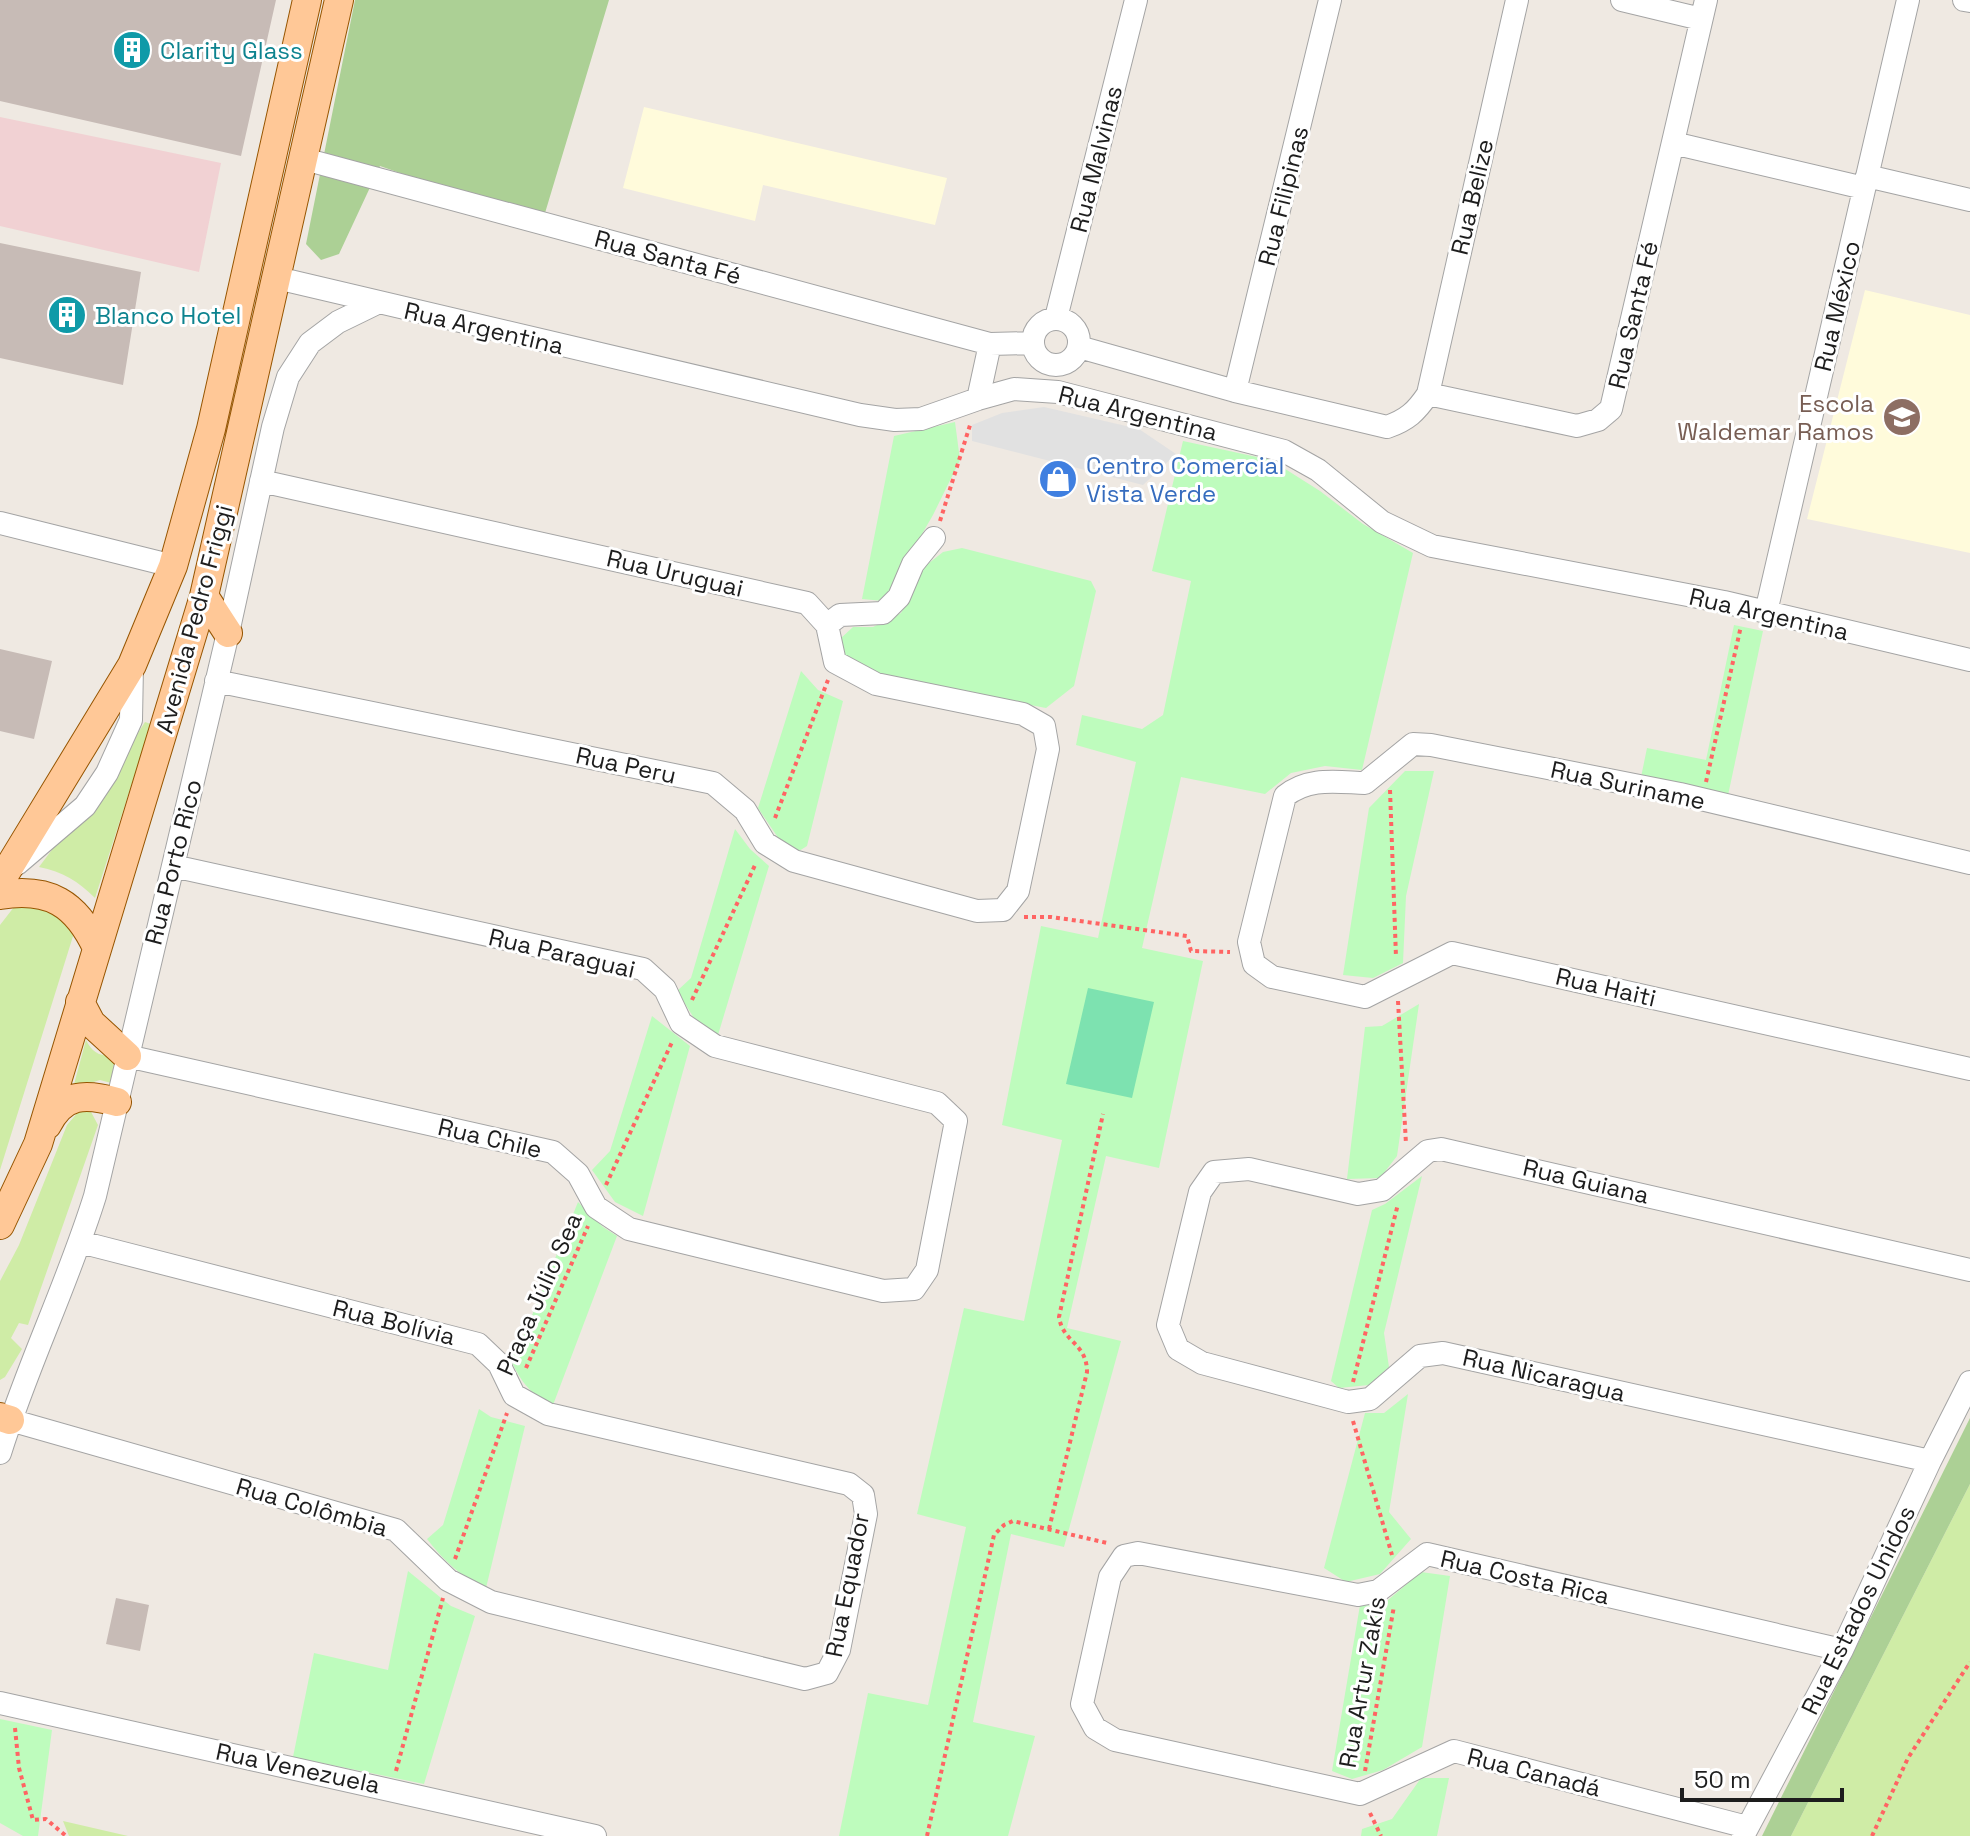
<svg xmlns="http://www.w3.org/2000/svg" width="1970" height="1836" font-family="'Space Grotesk',sans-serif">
	<rect width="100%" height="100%" fill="#efe9e2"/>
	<path fill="#f1d1d3" d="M0,117l221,46 -22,109 -199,-46z"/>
	<path fill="#fffbdb" d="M644,107l303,71 -12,47 -172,-40 -8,36 -132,-33z
		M1865,290l105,25v238l-163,-34z"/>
	<path fill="#cfeca6" d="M145,722l6,2 -56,174c-17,-17 -32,-26 -56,-31l24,-32 25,-25z
		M14,907h36l24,26 -74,237v-245z
		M86,1040c7,14 15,17 31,15l-6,28 -11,-3 -27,8z
		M90,1110l8,15 -70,200 -9,-2 -8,15 11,11 -17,28 -5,3v-99l19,-36 48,-120 12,-14z
		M1970,1484v352h-179z
		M63,1821l65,15h-59z"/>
	<path fill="#acd095" d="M355,0h254l-67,223 -162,-57 -41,88 -18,6 -15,-16z
		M1970,1418v66l-179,352h-29z"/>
	<path fill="#befcbd" d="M955,422l5,38 -27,55 -50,86 -21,-2 32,-163z
		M1183,441l88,19 49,31 43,33 50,29 -51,217 -37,-4 -34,7 -26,21 -84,-17 -39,171 61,13 -44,207 -53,-12 -39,172 54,13 -57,206 -53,-13 -38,188 62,14 -27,100h-169l29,-143 60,12 38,-178 -49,-13 47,-206 60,13 38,-181 -60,-15 39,-199 57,12 38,-176 -60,-17 6,-30 60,14 21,-14 28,-134 -39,-10z
		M962,548l129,33 5,10 -22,95 -28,22 -177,-34 -24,-14 -5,-21 13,-12h20l28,-14 23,-46 19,-15z
		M1734,625l29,6 -36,169 -87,-18 7,-34 59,12z
		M801,671l17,19 25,11 -36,145 -8,5 -16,-6 -25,-37z
		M1405,771h29l-28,125 -3,67 -30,15 -30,-3 26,-167z
		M735,829l15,20 19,17 -51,169 -21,-12 -20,-32 14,-13z
		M1419,1004l-22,152 -17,22 -33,1 18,-152 17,-1z
		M652,1016l38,30 -47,170 -28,-14 -23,-32 18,-19z
		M1422,1176l-38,157 5,34 -20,18 -30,3 -8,-7 41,-171 13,-6z
		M578,1202l25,25 14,9 -64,169c-26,-12 -34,-27 -46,-53l15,-12z
		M1408,1394l-19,118 22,27 -31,35 -34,8 -22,-14 41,-155h19z
		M479,1409l12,8 34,9 -39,162c-25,-11 -42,-27 -59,-49l16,-14z
		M408,1571l43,35 24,10 -51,168 -131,-27 21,-104 74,17z
		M1421,1572l29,4 -28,171 -39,23 -31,9 -20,-8 28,-166 21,1z
		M0,1719l52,11 -14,106h-15l-23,-13z
		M1421,1778h28l-12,58h-76l1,-7 30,-10z"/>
	<path fill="#7de2b0" d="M1088,988l66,14 -22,96 -66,-14z"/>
	<path fill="#e1e1e1" d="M1044,407l95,22 37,25 -33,31 -171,-44v-16l30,-12z"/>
	<path fill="#c7bbb6" d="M0,0h276l-35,156 -241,-55z
		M0,243l141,29 -18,113 -123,-27z
		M0,649l52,12 -18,78 -34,-8z
		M116,1598l33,7 -9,46 -34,-7z"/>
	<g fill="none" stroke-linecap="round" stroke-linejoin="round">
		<g stroke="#a4a4a4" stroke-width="24">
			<path id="minor" d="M1622,0l79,19
				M1964,0l6,1
				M1673,143l191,45
				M304,159l686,185 43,-1
				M1867,176l103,24
				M277,278l583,137 35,5 26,-1 57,-20 36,-10 44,3 226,59 34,19 64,52 50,24 292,56 246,58
				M1056,318l80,-318
				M1033 342a23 23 0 1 1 46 0a23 23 0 1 1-46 0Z
				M1079,347l156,44 152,36c20,-7 29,-15 41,-33l89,-394
				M1235,391l95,-391
				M1428,394l149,32 21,-6 13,-11 95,-409
				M978,399l12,-55
				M0,523l173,43
				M1766,612l142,-612
				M827,625l13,-10 43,-2 16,-16 14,-33 21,-26
				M216,681l497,102 32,27 20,33 29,18 183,50 26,-1 15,-19 30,-142 -4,-23 -21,-12 -147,-30 -41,-22 -8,-37 -20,-22 -546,-122
				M1970,863l-290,-69 -249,-49 -18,-1 -48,39c-30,-1 -56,-6 -80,13l-36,146 5,22 18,13 93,20 87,-44 518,116
				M17,864l68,-58 22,-33 24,-53 1,-54
				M127,1056l426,96 25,22 18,33 33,22 254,62 31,-2 13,-19 29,-149 -19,-18 -222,-57 -34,-23 -16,-34 -22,-20 -470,-103
				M10,1420l386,110 52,50 43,22 314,77 22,-6 12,-23 27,-136 -3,-19 -14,-11 -301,-70 -34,-19 -15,-31 -21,-20 -398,-102
				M0,1453c27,-87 68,-170 95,-257l133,-563 45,-206 15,-50 22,-34 28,-21 39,-19
				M1930,1461l-487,-108 -23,3 -50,43 -22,3 -146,-39 -24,-14 -10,-24 32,-133 14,-20 35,-3 109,25 24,-4 46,-39 13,-2 529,121
				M0,1703l595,133
				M1747,1827l-293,-76 -94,43 -245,-54 -20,-12 -13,-24 28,-127 14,-21 14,-3 220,42 20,-4 49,-37 415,96
				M1743,1836l99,-186 88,-189 40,-79"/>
		</g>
		<g stroke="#965500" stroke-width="30">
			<path id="major" d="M204,596l24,37
				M0,882l132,-217 41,-99 38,-137 96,-429
				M0,895c49,-8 76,8 97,53
				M80,1002l11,21 36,33
				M47,1125c16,-32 38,-32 70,-23
				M0,1225l38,-81 166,-548 135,-596
				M0,1417l10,3"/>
		</g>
		<path stroke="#ff6463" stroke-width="4" stroke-dasharray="4 4" stroke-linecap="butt" d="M940,521l31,-99
			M1706,782l35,-156
			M1390,790l6,167
			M775,818l53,-138
			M1024,917h27l136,19 4,15 39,1
			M692,1000l64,-137
			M1398,1001l8,143
			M606,1185l67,-145
			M526,1368l62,-142
			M1353,1382l45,-178
			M1353,1421l39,134
			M1049,1529l38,-157c0,-29 -24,-29 -28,-55l44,-203
			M455,1559l52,-146
			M15,1728l4,40 14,52 13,-1 20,17
			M396,1771l47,-173
			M1365,1771l29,-165
			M1370,1813l11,23
			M927,1836l67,-301 10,-10 9,-4 94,22
			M1872,1836l36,-78 62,-96"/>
		<use href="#minor" stroke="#fff" stroke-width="22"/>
		<use href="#major" stroke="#ffc897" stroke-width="28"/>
	</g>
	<defs>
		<g id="building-disc" transform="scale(2)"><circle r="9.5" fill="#0f9aa8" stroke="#fff"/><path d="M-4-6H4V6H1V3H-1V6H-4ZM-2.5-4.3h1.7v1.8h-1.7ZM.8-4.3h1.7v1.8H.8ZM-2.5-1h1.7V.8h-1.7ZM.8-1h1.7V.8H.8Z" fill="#fff"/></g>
		<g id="school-disc" transform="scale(2)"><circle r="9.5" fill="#8d6e63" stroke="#fff"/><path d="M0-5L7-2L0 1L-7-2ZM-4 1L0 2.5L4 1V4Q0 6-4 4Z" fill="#fff"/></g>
		<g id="shop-disc" transform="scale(2)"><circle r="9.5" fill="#3f7fe0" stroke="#fff"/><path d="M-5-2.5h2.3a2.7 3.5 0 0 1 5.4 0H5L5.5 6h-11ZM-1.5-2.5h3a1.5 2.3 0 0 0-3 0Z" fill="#fff"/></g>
	</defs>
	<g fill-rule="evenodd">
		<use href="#building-disc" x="132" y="50"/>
		<use href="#building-disc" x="67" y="315"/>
		<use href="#school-disc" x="1902" y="417"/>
		<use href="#shop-disc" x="1058" y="479"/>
	</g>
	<g text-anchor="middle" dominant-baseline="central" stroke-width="6" stroke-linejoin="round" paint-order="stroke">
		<g font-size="24" fill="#0d838f" stroke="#fff" text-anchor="start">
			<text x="160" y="50">Clarity Glass</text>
			<text x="95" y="315">Blanco Hotel</text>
		</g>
		<g font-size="24" fill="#1d1d1d" stroke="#fff">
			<text transform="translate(1096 159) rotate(-76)">Rua Malvinas</text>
			<text transform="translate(1283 196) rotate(-76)">Rua Filipinas</text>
			<text transform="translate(1472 197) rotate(-77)">Rua Belize</text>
			<text transform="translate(668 257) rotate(15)">Rua Santa Fé</text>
			<text transform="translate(1837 306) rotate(-77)">Rua México</text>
			<text transform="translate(1633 315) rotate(-77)">Rua Santa Fé</text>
			<text transform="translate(484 328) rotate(13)">Rua Argentina</text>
			<text transform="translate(1138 413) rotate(14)">Rua Argentina</text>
			<text transform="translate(675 573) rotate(13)">Rua Uruguai</text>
			<text transform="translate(1769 614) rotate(13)">Rua Argentina</text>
			<text transform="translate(194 619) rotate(-75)">Avenida Pedro Friggi</text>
			<text transform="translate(626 765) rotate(12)">Rua Peru</text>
			<text transform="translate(1628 785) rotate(12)">Rua Suriname</text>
			<text transform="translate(173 862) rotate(-76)">Rua Porto Rico</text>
			<text transform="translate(562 953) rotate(13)">Rua Paraguai</text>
			<text transform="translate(1606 987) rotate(13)">Rua Haiti</text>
			<text transform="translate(490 1138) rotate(13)">Rua Chile</text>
			<text transform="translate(1586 1181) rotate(13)">Rua Guiana</text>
			<text transform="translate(539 1294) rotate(-66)">Praça Júlio Sea</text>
			<text transform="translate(394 1322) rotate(14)">Rua Bolívia</text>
			<text transform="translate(1544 1375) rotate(13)">Rua Nicaragua</text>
			<text transform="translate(312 1507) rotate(16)">Rua Colômbia</text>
			<text transform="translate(1525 1577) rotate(13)">Rua Costa Rica</text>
			<text transform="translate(847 1585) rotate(-79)">Rua Equador</text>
			<text transform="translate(1858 1610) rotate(-64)">Rua Estados Unidos</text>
			<text transform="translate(1362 1682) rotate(-80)">Rua Artur Zakis</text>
			<text transform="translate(298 1768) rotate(12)">Rua Venezuela</text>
			<text transform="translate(1534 1772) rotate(14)">Rua Canadá</text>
		</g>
		<g font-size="24" fill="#785e54" stroke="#fff" text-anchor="end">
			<text x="1874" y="403">Escola<tspan x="1874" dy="28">Waldemar Ramos</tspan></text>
		</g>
		<g font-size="24" fill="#366cbe" stroke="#fff" text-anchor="start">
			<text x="1086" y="465">Centro Comercial<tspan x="1086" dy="28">Vista Verde</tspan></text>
		</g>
	</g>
	<path d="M1682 1788v12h160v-12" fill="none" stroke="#1d1d1d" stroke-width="4"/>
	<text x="1694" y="1788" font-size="24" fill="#1d1d1d" stroke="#ffffff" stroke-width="6" paint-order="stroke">50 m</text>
</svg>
